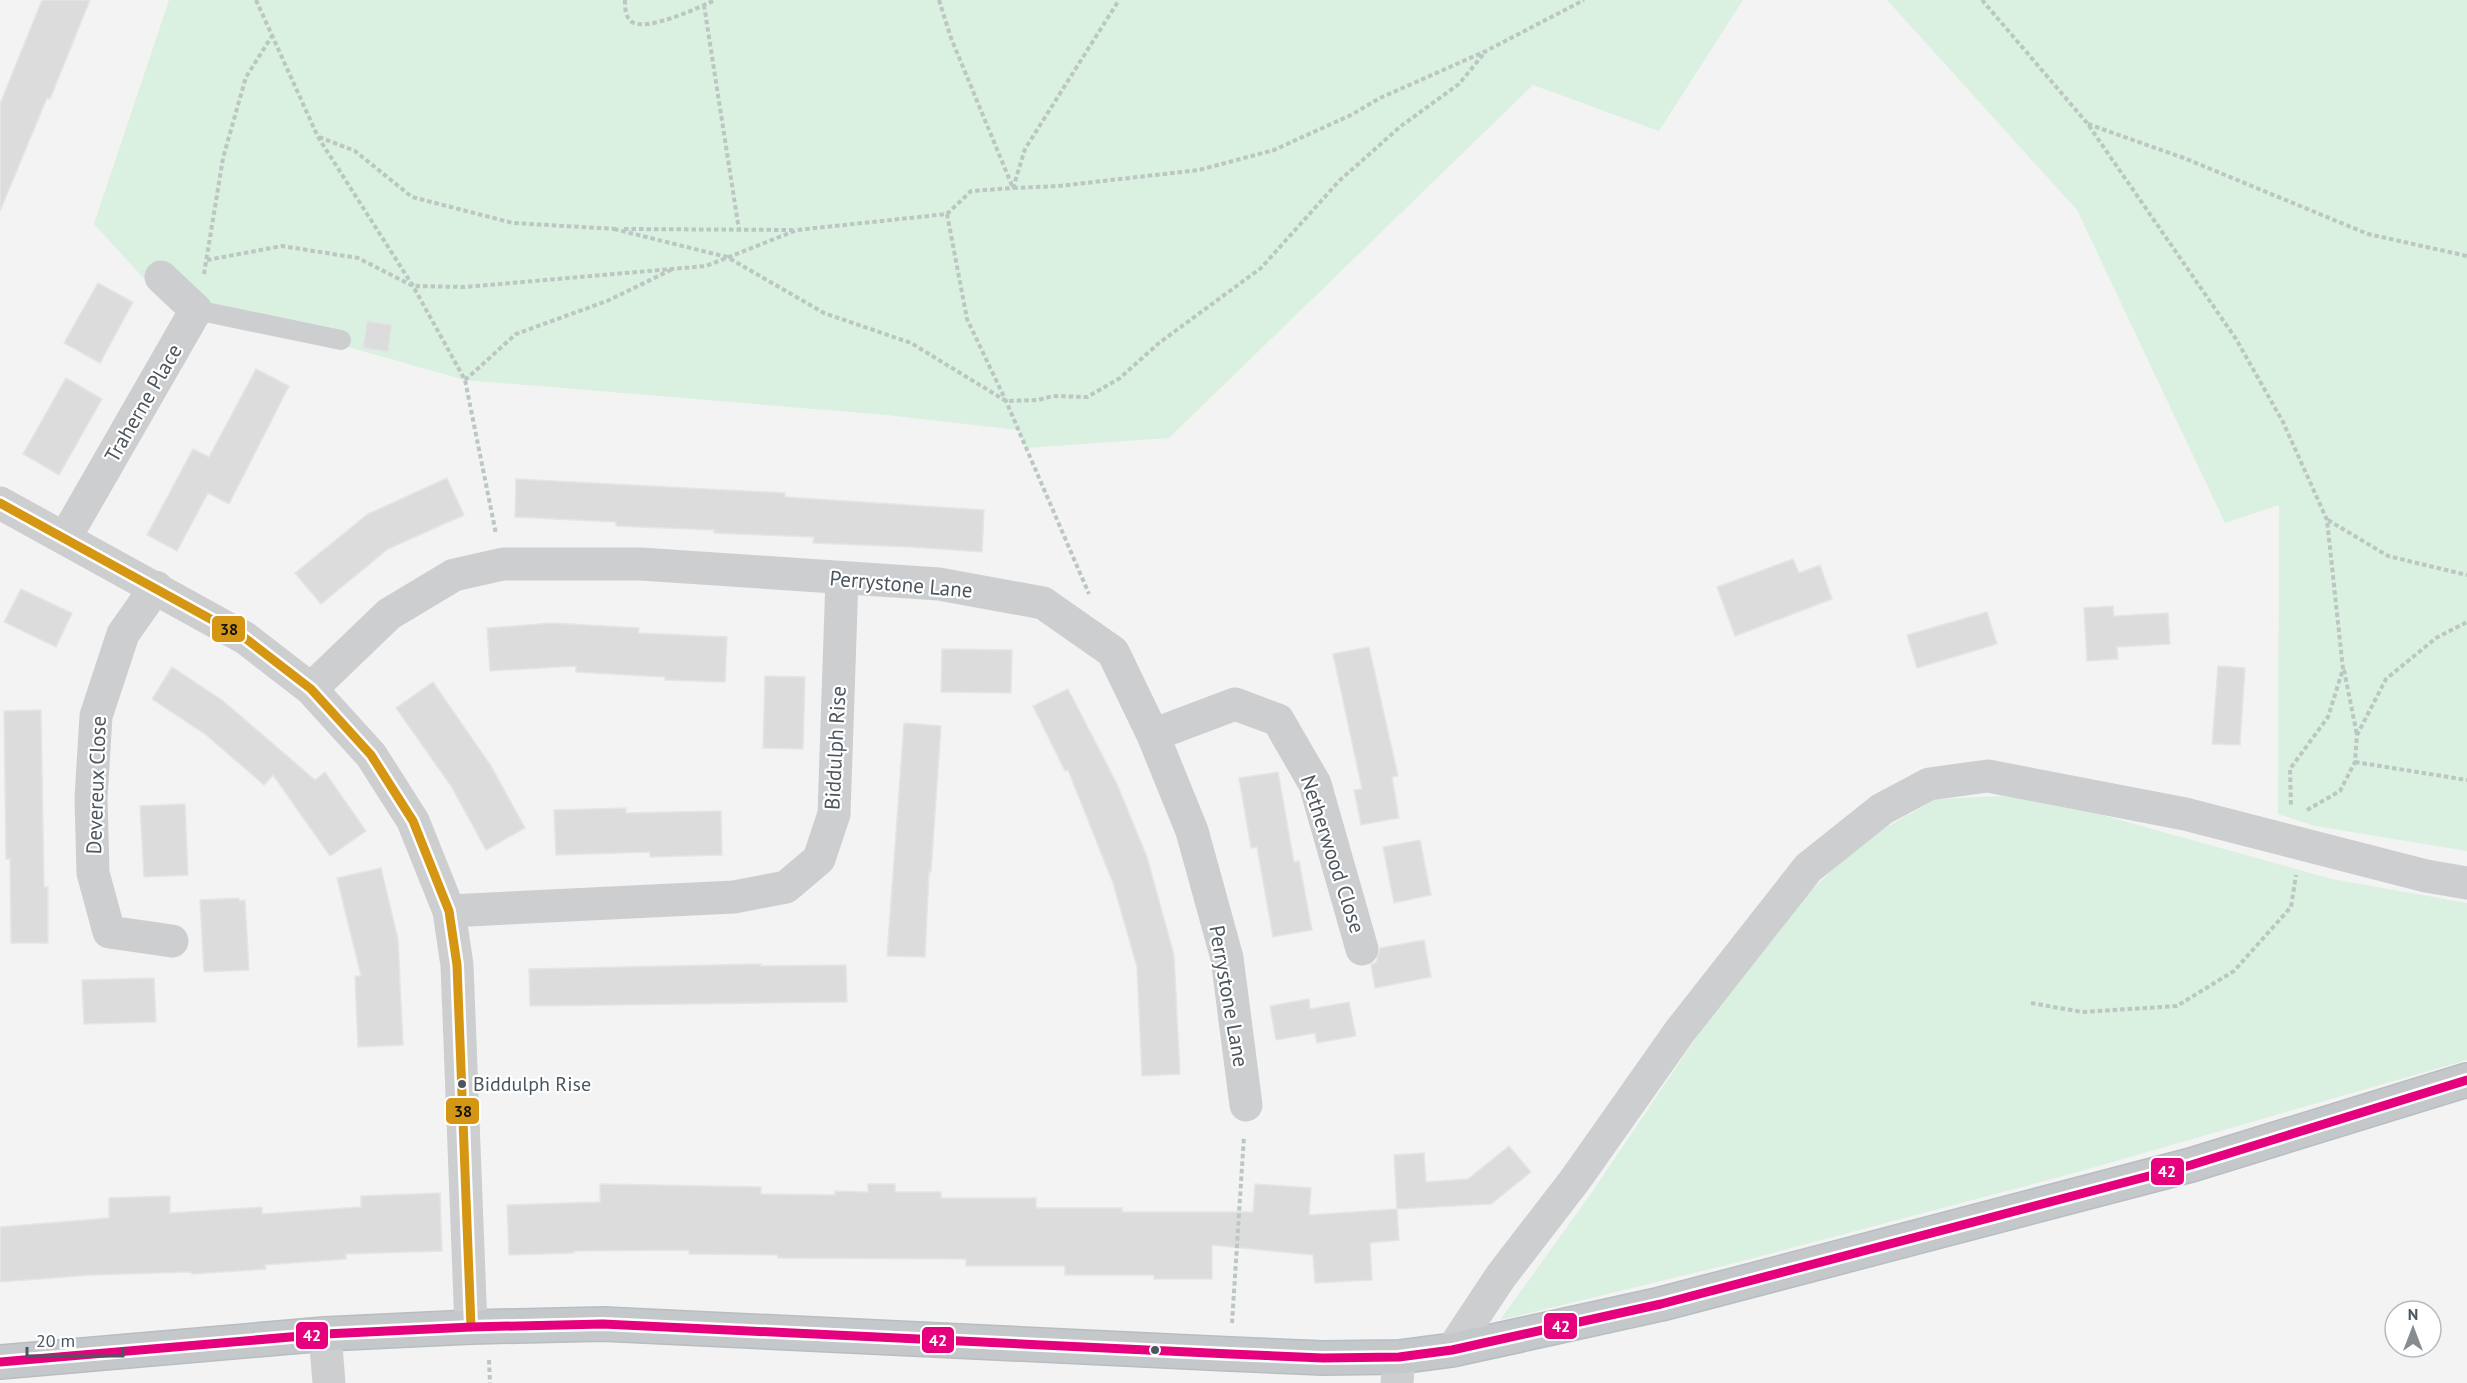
<svg xmlns="http://www.w3.org/2000/svg" width="2467" height="1383" font-family="'PT Sans',sans-serif">
	<rect width="100%" height="100%" fill="#f3f3f3"/>
	<path fill="#daf0e0" d="M169,0h1574l-84,131 -126,-46 -364,353 -143,10 -8,-18 -132,-15 -421,-35 -308,-87 -63,-69z
		M1887,0h580v851l-152,-25 -37,-12 1,-309 -54,18 -148,-313z
		M2003,796l95,18 234,65 135,24v157l-389,112 -347,92 -231,56 90,-125 152,-225 64,-75 58,-55 72,-41z"/>
	<path fill="#dcdcdd" stroke="#e4e5e5" stroke-width="1.5" d="M42,0h48l-40,99 -3,-1 -47,113v-107z
		M98,283l35,19 -33,61 -36,-20z
		M367,321l25,4 -4,27 -25,-4z
		M256,369l33,17 -60,118 -21,-11 -31,58 -30,-16 46,-86 16,8z
		M66,378l36,21 -43,76 -36,-21z
		M447,478l17,37 -76,34 -67,55 -26,-31 73,-59z
		M516,479l269,14v4l199,13 -2,42 -71,-5 -98,-4 1,-6 -100,-4v-3l-98,-4v-4l-101,-5z
		M1793,559l6,14 21,-8 12,34 -97,37 -18,-49z
		M21,589l51,24 -16,34 -52,-25z
		M2113,606l1,10 54,-3 2,31 -53,3 1,12 -31,2 -3,-53z
		M1987,612l10,32 -80,24 -10,-33z
		M553,623l86,5 -1,5 89,4 -2,45 -60,-2v-3l-89,-5v-6l-86,5 -3,-43z
		M1369,647l29,129 -6,1 7,41 -38,7 -7,-35 8,-1 -29,-135z
		M942,649l70,1 -1,43 -70,-1z
		M2218,666l27,2 -5,77 -28,-1z
		M172,667l50,33 93,80 10,-8 41,59 -36,25 -57,-81 -9,10 -59,-51 -53,-35z
		M765,676l40,1 -2,72 -40,-1z
		M433,682l58,84 34,62 -39,22 -35,-64 -55,-78z
		M1068,689l49,95 30,73 27,98 6,119 -38,2 -5,-109 -24,-84 -45,-113 -3,1 -32,-65z
		M41,710l3,177h4v56h-37l-1,-84h-4l-2,-148z
		M904,723l37,3 -10,146h-2l-4,85 -38,-1z
		M1278,772l16,90 5,-1 13,69 -39,7 -16,-90 -6,1 -12,-70z
		M185,804l3,71 -44,2 -4,-71z
		M626,808v5l95,-2 1,44 -72,2v-5l-94,3 -2,-45z
		M1420,840l11,55 -37,8 -11,-56z
		M381,868l17,71 5,106 -45,2 -3,-71h6l-24,-98z
		M238,898l2,3 5,-1 4,70 -45,2 -4,-72z
		M1424,940l7,37 -56,11 -4,-23 5,-3 4,-14z
		M761,964v2l85,-1 1,37 -317,4 -1,-37z
		M154,978l2,44 -72,2 -2,-44z
		M1309,999l1,10 39,-7 7,34 -39,7 -2,-10 -39,7 -6,-34z
		M1509,1146l22,26 -40,32 -94,5 -3,-54 30,-2 2,29 42,-3z
		M600,1184l161,3v7l74,1v-4l33,1v-8h27v8h46v6h95v10h86v4h131l2,-28 56,4 -2,27 88,-6 2,31 -29,3 2,37 -57,3 -2,-28 -101,-10v34h-58v-4h-89v-9h-99v-7l-188,-1v-3l-89,-1v-4l-115,1v2l-65,2 -2,-50 93,-3z
		M440,1193l2,58 -96,3v5l-81,6 1,4 -74,5 -1,-2 -100,3 -91,7v-55l109,-9v-20l61,-2v17l92,-6v7l99,-7v-11z"/>
	<g fill="none" stroke-linecap="round" stroke-linejoin="round">
		<g stroke="#b8bdc1" stroke-width="36">
			<path id="trunk" d="M0,1362l325,-28 146,-7 132,-3 627,30 93,4 76,-1 53,-7 209,-46 530,-139 276,-85"/>
		</g>
		<path stroke="#bcc6c2" stroke-width="4" stroke-dasharray="4.5 3" stroke-linecap="butt" d="M256,0l62,137 95,149 52,94 31,154
			M625,0c0,8 0,17 7,22 15,10 68,-15 83,-22
			M939,0l12,38 62,150 46,-2 140,-16 75,-20 77,-35 29,-17 106,-47 98,-51
			M1982,0l105,123 149,216 47,83 44,98 16,149 -15,48 -38,52 1,38
			M704,5l35,225
			M2088,124l96,34 184,76 99,22
			M319,137l36,14 57,46 101,26 103,6
			M947,214l20,105 39,82 83,193
			M614,229l113,28 97,56 87,30 95,58 32,-1 15,-4 34,1 33,-19 39,-35 102,-75 78,-87 62,-55 58,-42 27,-33
			M624,229l169,1
			M207,260l75,-14 76,12 55,28 52,1 241,-21 91,-36 150,-16 24,-23 42,-3 12,-39 94,-149
			M204,274l19,-116 23,-81 26,-41
			M465,380l51,-46 91,-33 66,-32
			M2328,520l60,36 79,19
			M2344,670l13,65
			M2355,762l112,18
			M2307,810l33,-19 15,-29 2,-27 29,-56 50,-41 31,-16
			M2031,1003l51,9 95,-6 57,-35 57,-64 5,-32
			M1232,1323l12,-187
			M489,1360l1,23"/>
		<path stroke="#cdced0" stroke-width="20" d="M196,310l145,30"/>
		<path stroke="#cdced0" stroke-width="33" d="M0,503l245,135 66,51 60,66 42,66 36,90 8,54 14,362
			M65,538l131,-228 -35,-33
			M156,587l-33,47 -27,82 -5,82 2,75 16,59 63,9
			M311,689l78,-75 65,-39 49,-11h138l298,20 104,19 70,49 40,83 39,96 35,127 19,147
			M1153,735l82,-31 43,16 37,64 47,165
			M449,911l285,-14 52,-10 33,-28 15,-45 8,-236
			M325,1334l4,49
			M1452,1350l49,-74 74,-96 105,-149 128,-163 74,-59 47,-25 59,-8 197,38 241,62 41,7"/>
		<path stroke="#cdced0" stroke-width="33" d="M1397,1383l2,-26"/>
		<use href="#trunk" stroke="#c4c8ca" stroke-width="33"/>
		<g stroke="#fff" stroke-width="14">
			<path id="bus-1" d="M0,503l245,135 66,51 60,66 42,66 36,90 8,54 14,362"/>
		</g>
		<g stroke="#fff" stroke-width="14">
			<path id="bus-2" d="M0,1362l325,-28 146,-7 132,-3 627,30 93,4 76,-1 53,-7 209,-46 530,-139 276,-85"/>
		</g>
		<use href="#bus-1" stroke="#d59613" stroke-width="9"/>
		<use href="#bus-2" stroke="#e5007d" stroke-width="9"/>
	</g>
	<g fill="#4b565e" stroke="#fff" stroke-width="2">
		<circle cx="462" cy="1084" r="5"/>
		<circle cx="1155" cy="1350" r="5"/>
	</g>
	<g text-anchor="middle" dominant-baseline="central" stroke-width="4.5" stroke-linejoin="round" paint-order="stroke">
		<g font-size="20" fill="#4b565e" stroke="#fff" text-anchor="start">
			<text x="473" y="1084">Biddulph Rise</text>
		</g>
		<g font-size="21" fill="#4b565e" stroke="#fff">
			<text transform="translate(143 403) rotate(-60)">Traherne Place</text>
			<text transform="translate(901 584) rotate(5)">Perrystone Lane</text>
			<text transform="translate(835 748) rotate(-87)">Biddulph Rise</text>
			<text transform="translate(96 785) rotate(-88)">Devereux Close</text>
			<text transform="translate(1333 854) rotate(72)">Netherwood Close</text>
			<text transform="translate(1229 996) rotate(80)">Perrystone Lane</text>
		</g>
	</g>
	<g stroke="#fff" stroke-width="2">
		<rect x="211" y="615" width="35" height="28" rx="6" fill="#d59613"/>
		<rect x="445" y="1097" width="35" height="28" rx="6" fill="#d59613"/>
		<rect x="2150" y="1157" width="35" height="29" rx="6" fill="#e5007d"/>
		<rect x="1543" y="1312" width="35" height="28" rx="6" fill="#e5007d"/>
		<rect x="295" y="1321" width="34" height="29" rx="6" fill="#e5007d"/>
		<rect x="921" y="1326" width="34" height="28" rx="6" fill="#e5007d"/>
	</g>
	<g font-size="16" text-anchor="middle" font-weight="bold" fill="#fff">
		<text x="2167" y="1177">42</text>
		<text x="1561" y="1332">42</text>
		<text x="312" y="1341">42</text>
		<text x="938" y="1346">42</text>
	</g>
	<g font-size="16" text-anchor="middle" font-weight="bold" fill="#111">
		<text x="229" y="635">38</text>
		<text x="463" y="1117">38</text>
	</g>
	<g transform="translate(2413 1329)"><circle r="28" fill="#ffffff" stroke="#b7bbbf" stroke-width="1.5"/>
	<path d="M0-4.5L10 22L0 15L-10 22Z" fill="#868d92"/>
	<text y="-9" font-size="16" font-weight="bold" text-anchor="middle" fill="#4b565e">N</text>
	</g>
	<path d="M27 1347v9h96v-9" fill="none" stroke="#4b565e" stroke-width="3"/>
	<text x="36" y="1347" font-size="18" fill="#4b565e" stroke="#ffffff" stroke-width="4.5" paint-order="stroke">20 m</text>
</svg>
